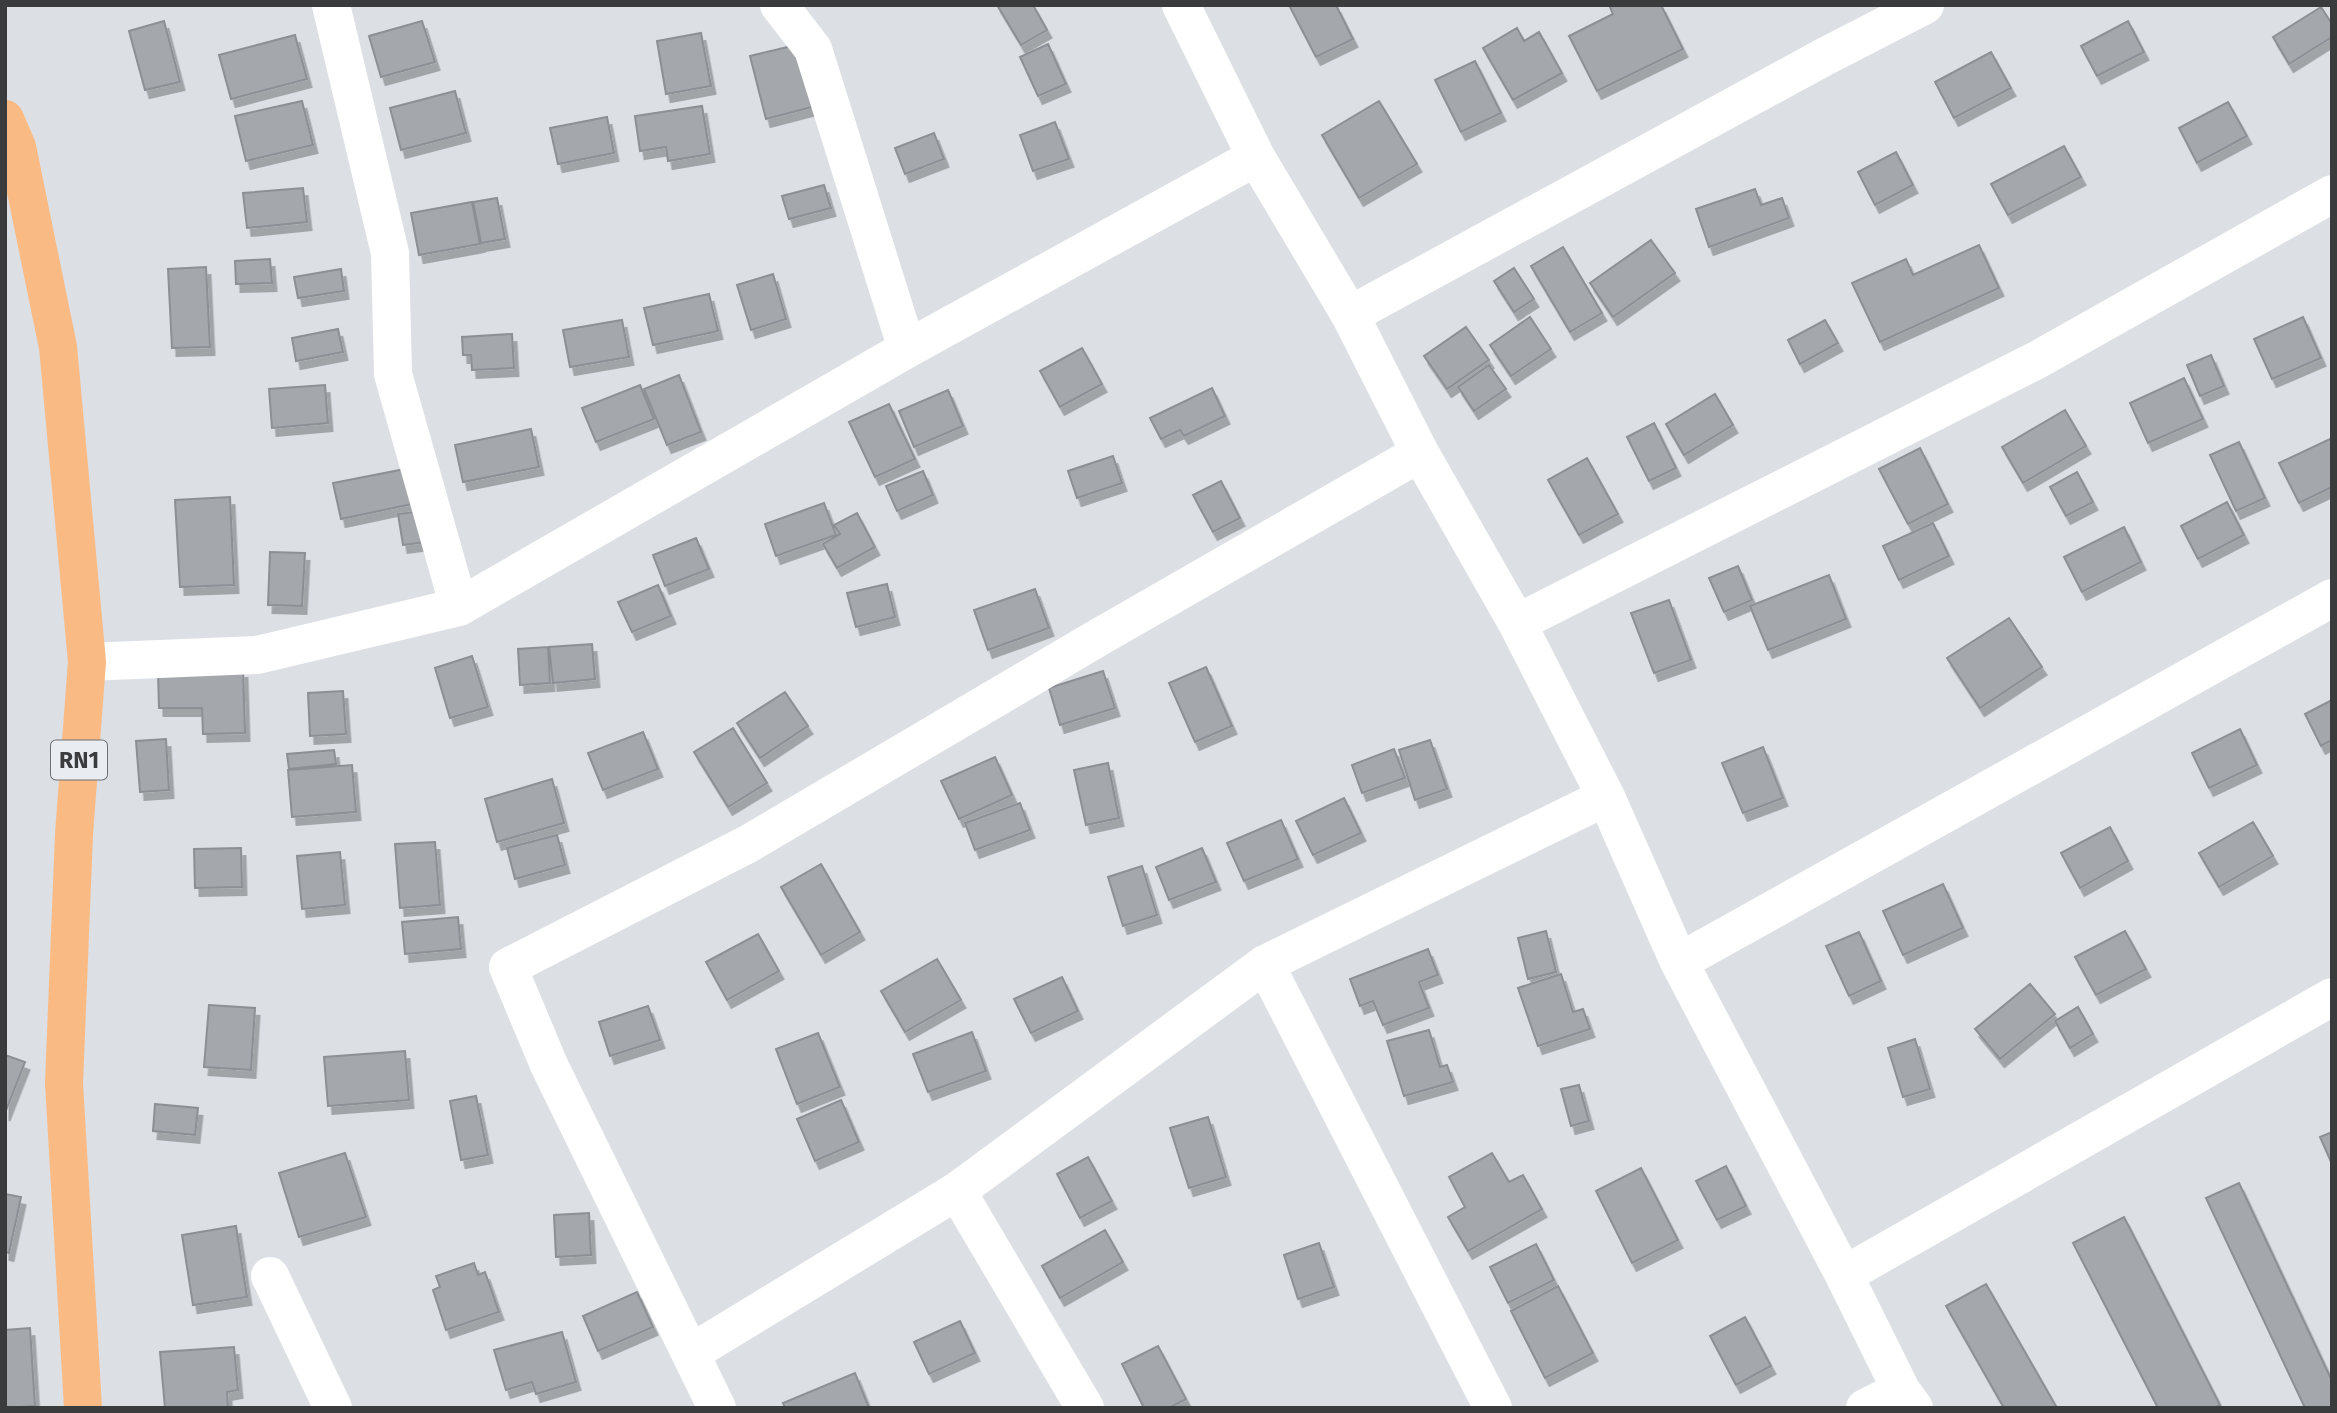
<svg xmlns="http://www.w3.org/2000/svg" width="2337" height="1413" font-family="'Fira Sans',sans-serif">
	<defs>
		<filter id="shadow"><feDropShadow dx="4.5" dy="8" stdDeviation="0" flood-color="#0004"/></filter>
	</defs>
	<rect width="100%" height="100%" fill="#dcdfe4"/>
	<path fill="#a4a7ac" stroke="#8c8f94" stroke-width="2" filter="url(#shadow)" d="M997,5h36l14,25 -26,15z
		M1289,5h47l17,34 -37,18z
		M1609,5h52l22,44 -86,42 -28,-55 44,-22z
		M2321,7l11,17v13l-43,27 -16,-27z
		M164,21l16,61 -35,8 -16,-59z
		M422,21l13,41 -54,15 -12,-41z
		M2128,21l16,31 -47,24 -16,-30z
		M1517,28l7,13 15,-9 23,41 -49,27 -30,-52z
		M701,33l10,53 -45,8 -9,-53z
		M295,35l12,44 -76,20 -12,-44z
		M1048,44l18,40 -28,12 -18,-39z
		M796,45l16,62 -46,12 -16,-63z
		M1991,52l20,36 -57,30 -19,-36z
		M1475,61l26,52 -40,19 -26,-52z
		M455,91l11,42 -65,17 -11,-42z
		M302,101l11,44 -67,16 -11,-45z
		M1379,101l38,63 -58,34 -37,-63z
		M2228,102l19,34 -50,27 -18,-35z
		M702,106l8,48 -42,7 -2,-14 -26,4 -5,-35z
		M607,117l7,36 -56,11 -8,-36z
		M1055,122l14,37 -36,12 -13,-36z
		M934,133l10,26 -39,15 -10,-26z
		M2064,146l17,31 -73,38 -17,-31z
		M1896,152l17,33 -38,20 -17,-33z
		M824,185l7,23 -42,11 -7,-23z
		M303,188l4,34 -60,6 -4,-35z
		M1755,189l6,16 21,-7 7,20 -80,29 -13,-38z
		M497,198l8,41 -24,4 -8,-41z
		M472,202l8,42 -61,11 -8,-42z
		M1651,240l24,33 -62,44 -23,-34z
		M1979,245l20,43 -119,54 -28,-59 54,-24 7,16z
		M1563,247l39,66 -32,19 -39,-66z
		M270,259l2,24 -36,1 -1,-23z
		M206,267l4,80 -38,1 -4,-79z
		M1514,268l20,31 -20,13 -20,-31z
		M341,269l3,22 -46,7 -4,-21z
		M773,274l13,45 -35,11 -14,-45z
		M709,294l9,37 -65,14 -9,-37z
		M1530,317l21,32 -40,27 -21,-31z
		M2303,317l18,41 -49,21 -18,-40z
		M622,320l7,37 -59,10 -7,-37z
		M1825,320l13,23 -38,21 -12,-24z
		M1466,327l23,33 -42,29 -23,-33z
		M338,329l5,23 -47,9 -4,-23z
		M512,334l2,34 -42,2 -1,-15h-8l-1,-18z
		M1082,348l20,36 -42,23 -20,-36z
		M2211,355l13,31 -24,10 -13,-31z
		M1489,365l17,24 -32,22 -16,-24z
		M679,375l22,57 -34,13 -23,-56z
		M2184,378l19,41 -55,24 -18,-40z
		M325,385l3,38 -56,5 -3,-39z
		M640,385l14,34 -58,23 -14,-34z
		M1212,388l13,28 -41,20 -4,-6 -19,9 -11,-21z
		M948,390l15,36 -49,21 -15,-36z
		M1715,394l18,31 -49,30 -18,-31z
		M889,404l26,55 -40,18 -26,-55z
		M2065,410l21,36 -63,37 -21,-36z
		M1654,423l22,45 -27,13 -22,-44z
		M531,429l8,38 -76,15 -8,-37z
		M2332,438v49l-33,16 -20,-40z
		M2239,442l26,56 -29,13 -26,-56z
		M1920,448l28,56 -40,20 -29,-55z
		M1113,456l9,27 -45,15 -9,-27z
		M1587,458l31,56 -39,21 -31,-55z
		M405,469l7,35 -71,15 -8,-36z
		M923,471l10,24 -36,16 -11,-25z
		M2077,472l16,30 -27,14 -16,-29z
		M1221,481l19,37 -27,14 -20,-37z
		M230,497l4,88 -54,2 -5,-87z
		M2227,502l17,33 -46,24 -17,-33z
		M824,503l12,32 -60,21 -11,-32z
		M423,511l4,31 -24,3 -5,-31z
		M857,513l18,34 -38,21 -14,-24 17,-10 -6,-9z
		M1933,523l16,33 -50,24 -16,-34z
		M2124,527l17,35 -59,30 -18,-35z
		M696,538l13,31 -44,17 -12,-31z
		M270,552l35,1 -3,53 -34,-1z
		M1738,566l14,34 -28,12 -15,-34z
		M1829,575l17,44 -78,31 -18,-44z
		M887,584l8,33 -39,10 -9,-34z
		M658,585l13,31 -39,16 -14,-30z
		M1035,589l14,39 -61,22 -14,-40z
		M1669,600l22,60 -37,13 -23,-60z
		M2009,618l33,49 -62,41 -33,-50z
		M592,644l3,35 -42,4 -4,-36z
		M548,647l2,36 -30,2 -2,-36z
		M472,656l16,51 -38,11 -15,-50z
		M1206,667l26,59 -37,16 -26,-59z
		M243,670l2,63 -42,1 -1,-26h-43l-1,-36z
		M1103,671l12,37 -55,17 -11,-37z
		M343,691l3,43 -36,2 -2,-43z
		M785,692l23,34 -48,32 -23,-35z
		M2332,700v40l-11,6 -16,-32z
		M733,728l34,55 -39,24 -34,-55z
		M2240,729l17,36 -48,23 -17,-35z
		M643,732l15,37 -55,21 -15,-37z
		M166,739l3,51 -29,2 -4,-51z
		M1430,740l17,49 -32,11 -16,-50z
		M1763,747l20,51 -40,15 -21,-50z
		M1394,749l11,29 -43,15 -10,-28z
		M334,750l2,14 -47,5 -2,-15z
		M995,757l17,38 -53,24 -18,-38z
		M1108,763l11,55 -33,7 -12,-55z
		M352,765l4,47 -64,5 -4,-47z
		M552,779l12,44 -67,19 -12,-43z
		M1344,798l17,35 -48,22 -17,-34z
		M1020,803l10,27 -55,20 -10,-27z
		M1281,820l17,39 -54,22 -17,-38z
		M2253,822l20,34 -54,31 -20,-34z
		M2110,827l18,34 -48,27 -19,-35z
		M557,835l8,30 -50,14 -8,-31z
		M435,842l5,63 -40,3 -5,-64z
		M241,848l1,39 -47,1 -1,-39z
		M1202,848l14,34 -47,18 -13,-33z
		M340,852l5,53 -43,4 -5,-53z
		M821,864l39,68 -39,23 -40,-68z
		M1142,866l15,49 -34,11 -15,-49z
		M1943,884l20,44 -60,27 -20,-44z
		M458,917l3,32 -56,5 -3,-32z
		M1546,931l10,41 -28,7 -10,-41z
		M2125,931l21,38 -50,26 -21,-38z
		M1859,932l22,49 -32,15 -23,-50z
		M758,934l21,37 -52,29 -21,-38z
		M1428,949l10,26 -19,7 10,26 -46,17 -10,-24 -13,5 -10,-27z
		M937,959l24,41 -56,32 -24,-41z
		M1561,974l12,38 10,-3 7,20 -52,17 -20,-58z
		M1062,977l16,34 -47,22 -17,-34z
		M2030,984l25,30 -55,45 -25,-30z
		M209,1005l46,3 -4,62 -47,-3z
		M648,1006l12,34 -50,16 -11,-34z
		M2078,1007l15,27 -23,14 -15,-27z
		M1429,1030l11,37 7,-2 6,17 -49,14 -17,-55z
		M972,1032l14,39 -58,21 -15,-38z
		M818,1033l22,54 -43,17 -21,-55z
		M1915,1039l15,50 -27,8 -15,-49z
		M405,1051l4,49 -81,6 -4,-49z
		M5,1055l20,7 -20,51z
		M1579,1085l10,36 -18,5 -10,-37z
		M476,1096l12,59 -27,5 -11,-59z
		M841,1100l18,42 -44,19 -18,-42z
		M155,1104l43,4 -3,27 -42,-4z
		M1208,1117l18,60 -37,11 -19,-60z
		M2332,1132v32l-12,-27z
		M345,1153l21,64 -67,20 -20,-64z
		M1492,1153l17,29 14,-7 19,34 -74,42 -20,-34 17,-10 -16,-30z
		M1088,1157l24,44 -32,17 -23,-44z
		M1726,1166l20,40 -29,14 -21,-39z
		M1641,1168l37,72 -46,23 -36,-72z
		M2239,1183l93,198v27h-27l-99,-210z
		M5,1194l16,3 -12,56 -4,-1z
		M589,1213l2,42 -35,2 -2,-42z
		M2124,1217l96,188 -6,3h-56l-85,-165z
		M236,1226l11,71 -54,8 -11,-70z
		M1105,1230l18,32 -63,36 -18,-32z
		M1319,1243l15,44 -36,12 -14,-44z
		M1536,1244l18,36 -46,23 -18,-36z
		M474,1263l4,12 7,-3 14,40 -53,18 -13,-40 7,-3 -4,-11z
		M1986,1284l71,124h-53l-58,-102z
		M1558,1286l35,67 -48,25 -34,-67z
		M637,1292l16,35 -55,24 -15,-35z
		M1745,1317l26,49 -35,19 -26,-49z
		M960,1321l15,32 -46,21 -15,-32z
		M30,1328l5,78 -30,2v-78z
		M562,1332l14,50 -40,12 -4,-12 -26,8 -12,-40z
		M1158,1346l28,53 -17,9h-25l-22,-44z
		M234,1347l4,43 -11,2 1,16h-63l-5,-56z
		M855,1373l14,35h-84l-2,-5z"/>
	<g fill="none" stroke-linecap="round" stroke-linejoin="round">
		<path stroke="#fff" stroke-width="38" d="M331,5l59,248 3,121 66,233
			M779,5l34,44 94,300
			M1181,5l75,152 94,158 70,138 97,170 89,174 73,165 165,313 57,115 13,18
			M1350,315l474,-258 101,-52
			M1517,623l520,-263 295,-166
			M87,662l170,-7 202,-48 448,-258 349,-192
			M1679,962l653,-364
			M1265,964l228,444
			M957,1191l128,217
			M1844,1275l488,-278
			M270,1276l63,132
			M691,1353l266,-162 308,-227 341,-167
			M717,1408l-168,-343 -41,-98 240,-123 353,-208 319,-183
			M1865,1408l36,-18"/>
		<path stroke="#faba83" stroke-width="38" d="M5,119l12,28 41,200 29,315 -13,172 -10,249 19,325"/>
	</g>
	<g text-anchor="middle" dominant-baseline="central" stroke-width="7" stroke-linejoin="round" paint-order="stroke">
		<rect fill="#e9edf2" stroke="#6e7073" stroke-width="2" x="51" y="740.5" width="56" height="39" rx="5"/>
		<g font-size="23" font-weight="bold" fill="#3a3b3d">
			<text x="79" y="760">RN1</text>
		</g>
	</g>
	<rect width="2337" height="1413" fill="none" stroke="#3a3b3d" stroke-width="14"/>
</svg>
